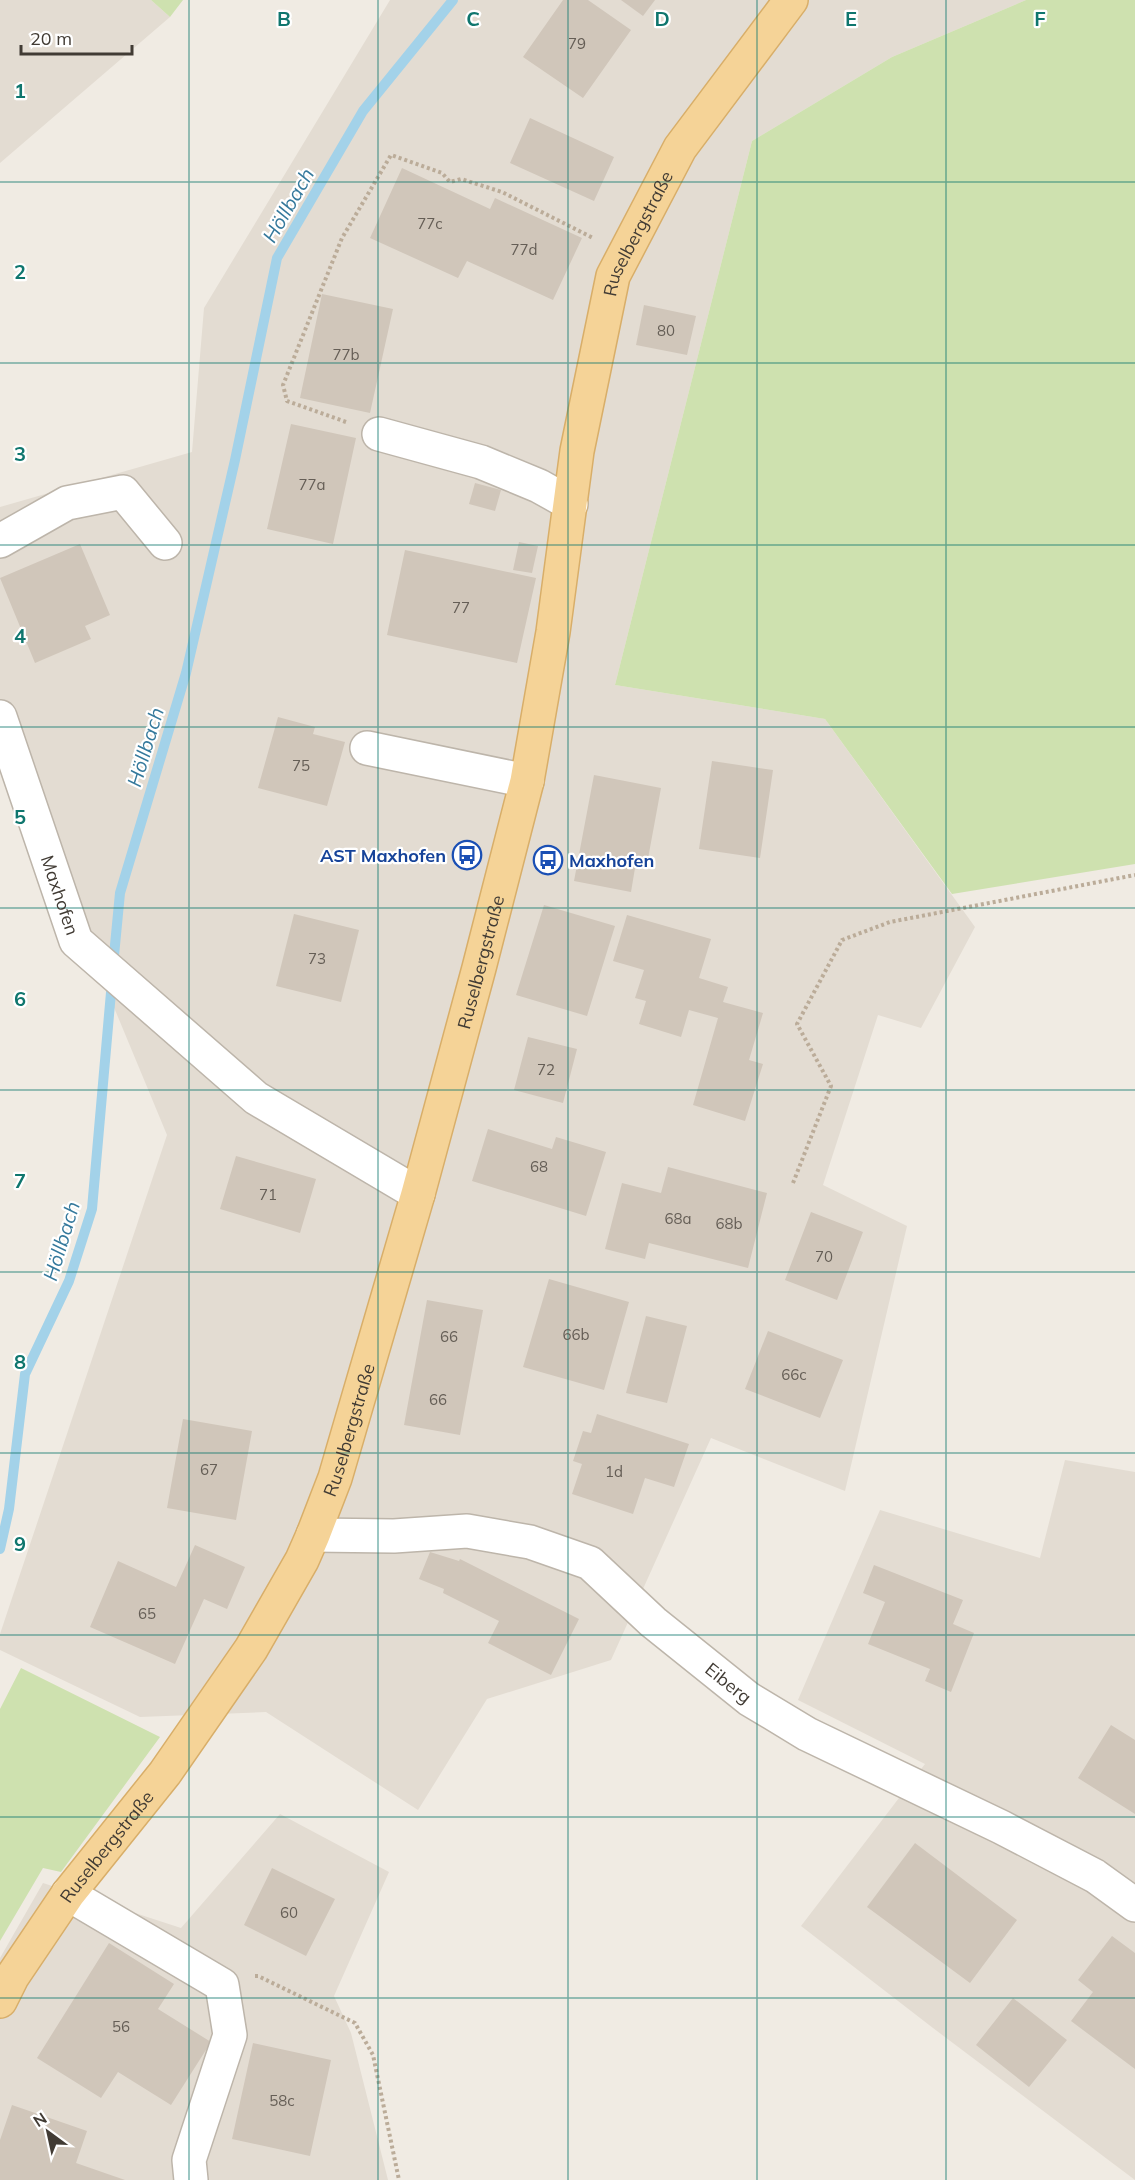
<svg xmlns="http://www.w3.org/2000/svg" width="1135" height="2180" font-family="Mulish,sans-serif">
	<rect width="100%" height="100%" fill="#f0ebe3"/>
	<path fill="#e3dcd2" d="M0,0h151l19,17 -170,146z
		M390,0h636l-134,57 -140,84 -137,544 210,34 150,208 -54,101 -43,-13 -55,170 84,41 -62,265 -134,-53 -100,222 -124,39 -69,111 -152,-98 -126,5 -140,-67v-16l167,-499 -167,-402v-226l192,-55 12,-144z
		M1065,1460l70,12v708l-202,-152 -132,-102 124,-162 -127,-64 82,-190 160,48z
		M280,1814l109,58 -55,124 17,37 37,147h-388v-222l43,-75 138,45z"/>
	<path fill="#cee1af" d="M151,0h32l-13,17z
		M1026,0h109v864l-183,30 -127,-175 -210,-34 137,-544 140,-84z
		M21,1668l139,69 -99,135 -18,-4 -43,73v-232z"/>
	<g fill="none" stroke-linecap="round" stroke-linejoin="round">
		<path stroke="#a3d2e9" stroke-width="10" d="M113,966l7,-73 66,-220 49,-213 42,-202 86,-147 90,-111
			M0,1549l9,-40 16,-135 44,-93 23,-72 20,-228"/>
	</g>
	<path fill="#d0c6ba" d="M563,0h25l43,30 -48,68 -60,-41z
		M621,0h34l-12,16z
		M530,118l84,39 -20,44 -84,-38z
		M402,168l88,41 5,-11 87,40 -29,62 -86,-39 -9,17 -88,-40z
		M322,294l71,15 -23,104 -70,-15z
		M644,305l52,11 -9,39 -51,-10z
		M291,424l65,14 -23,106 -66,-15z
		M475,483l26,7 -6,21 -26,-7z
		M519,542l19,4 -6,27 -19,-3z
		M80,544l30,71 -25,11 6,13 -56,24 -35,-85z
		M405,550l131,28 -19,85 -130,-28z
		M278,717l37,10 -2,7 32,8 -18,64 -69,-18z
		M712,761l61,9 -13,88 -61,-9z
		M594,775l67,13 -14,76 -11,-2 -5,30 -57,-11z
		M544,905l71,21 -28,90 -71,-21z
		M294,914l65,16 -18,72 -65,-16z
		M627,915l84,24 -12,39 29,9 -5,15 40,11 -14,47 14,4 -18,57 -52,-16 25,-87 -29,-8 -8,27 -42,-13 7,-23 -11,-3 9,-28 -31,-9z
		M528,1037l49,12 -14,54 -49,-13z
		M488,1129l64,20 4,-12 50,15 -20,64 -114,-35z
		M236,1156l80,23 -16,54 -80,-24z
		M668,1167l99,26 -19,75 -99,-25 -4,16 -40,-10 17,-66 39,10z
		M811,1212l52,20 -26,68 -52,-20z
		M549,1279l80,23 -25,88 -81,-23z
		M427,1300l56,10 -23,125 -56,-10z
		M646,1316l41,10 -20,77 -41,-10z
		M768,1331l75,29 -23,58 -75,-29z
		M597,1414l92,30 -15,43 -29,-9 -12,36 -61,-20 10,-30 -9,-3 10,-30 8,2z
		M183,1419l69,12 -16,89 -69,-12z
		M195,1545l50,22 -18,42 -23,-10 -29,65 -85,-37 28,-66 58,26z
		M430,1552l29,9 1,-2 119,60 -28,56 -63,-32 11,-22 -56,-28 1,-4 -25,-10z
		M874,1565l89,35 -10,24 21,9 -23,59 -26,-11 5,-12 -62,-25 17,-42 -22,-9z
		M1111,1725l24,15v74l-57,-36z
		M915,1843l102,77 -47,63 -103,-76z
		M272,1868l63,31 -29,57 -62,-31z
		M1112,1936l23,17v116l-64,-48 22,-29 -15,-12z
		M109,1943l65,41 -16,25 53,33 -40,63 -53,-33 -17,26 -64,-40z
		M1013,1998l54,42 -38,47 -53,-42z
		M253,2043l78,17 -21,96 -78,-17z
		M12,2105l75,26 -11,32 49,17h-125v-40z"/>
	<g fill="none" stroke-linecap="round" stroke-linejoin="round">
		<g stroke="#bdb5aa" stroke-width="36">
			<g id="minor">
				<path d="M379,434l102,28 58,24 32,18"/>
				<path d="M0,541l67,-38 56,-11 42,51"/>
				<path id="s1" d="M0,717l76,224 180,157 162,96"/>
				<path d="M367,748l160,33"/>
				<path id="s2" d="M313,1535l81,1 73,-5 63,11 60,21 63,59 96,77 58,35 194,93 94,49 40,29"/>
				<path d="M68,1894l154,91 8,50 -41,125 2,20"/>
			</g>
		</g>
		<g stroke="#d8ae69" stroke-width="36">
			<g id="major">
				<path id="s3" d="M0,2001l12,-24 56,-83 97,-121 86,-124 51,-89 11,-25 22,-57 83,-284 61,-226 48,-187 26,-149 24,-181 36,-175 67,-128 111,-148"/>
			</g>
		</g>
		<path stroke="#bbac99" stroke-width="4" stroke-dasharray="3 3" stroke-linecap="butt" d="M346,422l-59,-21 -4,-16 59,-147 49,-83 51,18 8,9 11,-3 41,13 91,46
			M793,1183l38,-97 -34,-62 45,-84 48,-18 245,-47
			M255,1976h3l97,47 18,32 26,125"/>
		<use href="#minor" stroke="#fff" stroke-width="33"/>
		<use href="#major" stroke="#f5d397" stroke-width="33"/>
	</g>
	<path fill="none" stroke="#0f766e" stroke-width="1.5" stroke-opacity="0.55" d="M189,0v2180M378,0v2180M568,0v2180M757,0v2180M946,0v2180M0,182h1135M0,363h1135M0,545h1135M0,727h1135M0,908h1135M0,1090h1135M0,1272h1135M0,1453h1135M0,1635h1135M0,1817h1135M0,1998h1135"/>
	<defs>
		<g id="bus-ring" transform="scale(1.5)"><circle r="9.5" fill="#fff" stroke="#1a4fb4" stroke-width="1.5"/><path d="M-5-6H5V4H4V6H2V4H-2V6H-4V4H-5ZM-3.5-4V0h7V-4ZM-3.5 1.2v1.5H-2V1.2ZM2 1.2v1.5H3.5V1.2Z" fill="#1a4fb4"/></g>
	</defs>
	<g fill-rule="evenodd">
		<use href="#bus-ring" x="467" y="855"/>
		<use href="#bus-ring" x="548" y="860"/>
	</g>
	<g text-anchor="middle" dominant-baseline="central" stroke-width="4.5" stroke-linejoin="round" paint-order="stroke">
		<g font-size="15" fill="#655e56">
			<text x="577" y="43">79</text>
			<text x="430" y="223">77c</text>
			<text x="524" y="249">77d</text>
			<text x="666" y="330">80</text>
			<text x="346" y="354">77b</text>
			<text x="312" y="484">77a</text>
			<text x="461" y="607">77</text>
			<text x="301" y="765">75</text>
			<text x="317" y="958">73</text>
			<text x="546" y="1069">72</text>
			<text x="539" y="1166">68</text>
			<text x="268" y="1194">71</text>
			<text x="678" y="1218">68a</text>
			<text x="729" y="1223">68b</text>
			<text x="824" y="1256">70</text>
			<text x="576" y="1334">66b</text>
			<text x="449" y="1336">66</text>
			<text x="794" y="1374">66c</text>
			<text x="438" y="1399">66</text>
			<text x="209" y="1469">67</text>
			<text x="614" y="1471">1d</text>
			<text x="147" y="1613">65</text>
			<text x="289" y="1912">60</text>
			<text x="121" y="2026">56</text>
			<text x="282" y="2100">58c</text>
		</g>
		<g font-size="18" fill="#413b34" stroke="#fff">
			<text stroke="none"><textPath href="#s3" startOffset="1908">Ruselbergstraße</textPath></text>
			<text stroke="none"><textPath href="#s1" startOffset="188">Maxhofen</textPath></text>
			<text stroke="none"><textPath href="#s3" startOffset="1160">Ruselbergstraße</textPath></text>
			<text stroke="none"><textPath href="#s3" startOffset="674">Ruselbergstraße</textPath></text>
			<text stroke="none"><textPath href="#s2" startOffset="465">Eiberg</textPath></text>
			<text stroke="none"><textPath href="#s3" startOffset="188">Ruselbergstraße</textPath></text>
		</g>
		<g font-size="18" font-weight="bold" fill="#164399" stroke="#fff" text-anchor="end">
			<text x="446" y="855">AST Maxhofen</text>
			<text x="569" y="860" text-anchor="start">Maxhofen</text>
		</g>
		<g font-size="20" font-style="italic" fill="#35799c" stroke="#fff">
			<text transform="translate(288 205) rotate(-60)">Höllbach</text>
			<text transform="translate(145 747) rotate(-73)">Höllbach</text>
			<text transform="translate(61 1241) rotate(-73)">Höllbach</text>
		</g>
	</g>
	<g font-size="20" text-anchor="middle" font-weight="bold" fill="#0f766e" stroke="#fff" stroke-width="4.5" stroke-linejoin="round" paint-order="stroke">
		<text x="284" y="26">B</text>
		<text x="473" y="26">C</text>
		<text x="662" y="26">D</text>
		<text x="851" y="26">E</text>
		<text x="1040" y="26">F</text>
		<text x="20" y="98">1</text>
		<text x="20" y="279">2</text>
		<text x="20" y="461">3</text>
		<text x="20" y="643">4</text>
		<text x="20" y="824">5</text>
		<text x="20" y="1006">6</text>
		<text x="20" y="1188">7</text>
		<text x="20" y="1369">8</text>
		<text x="20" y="1551">9</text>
	</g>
	<g transform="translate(48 2132) rotate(327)" stroke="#ffffff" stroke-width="4.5" paint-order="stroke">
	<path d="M0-4.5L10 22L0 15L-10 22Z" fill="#413b34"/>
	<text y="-9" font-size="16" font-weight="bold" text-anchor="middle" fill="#413b34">N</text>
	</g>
	<path d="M21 45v9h111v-9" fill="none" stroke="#413b34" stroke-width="3"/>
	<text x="30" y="45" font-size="18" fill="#413b34" stroke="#ffffff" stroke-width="4.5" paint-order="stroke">20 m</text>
</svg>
